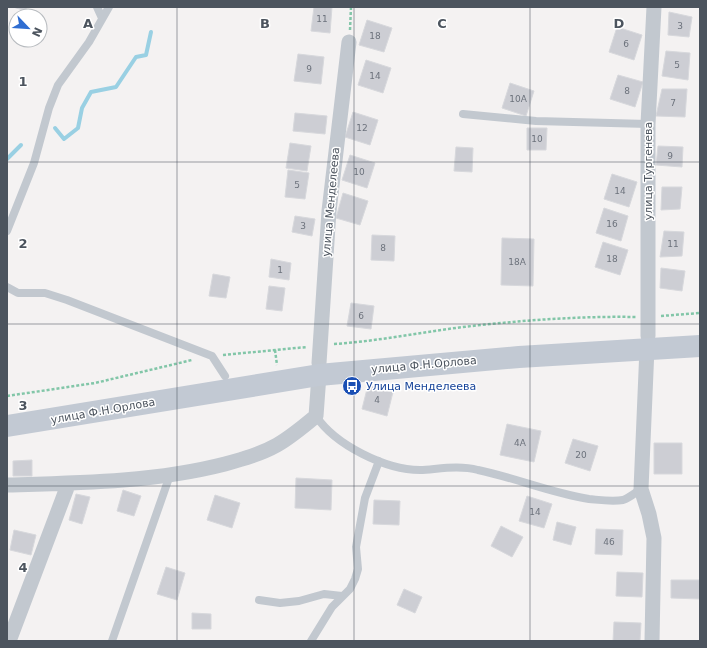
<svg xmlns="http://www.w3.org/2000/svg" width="707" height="648" font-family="'DejaVu Sans',sans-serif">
	<rect width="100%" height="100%" fill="#f4f2f2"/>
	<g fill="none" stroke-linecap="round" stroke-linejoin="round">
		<path stroke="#99d0e3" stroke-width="4" d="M55,128l9,11 14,-11 4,-20 9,-16 25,-5 20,-30 10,-2 5,-23
			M7,159l14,-14"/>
	</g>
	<path fill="#cdced4" stroke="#d7d8dc" d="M13,7h14l-1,4z
		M314,7h18l-2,26 -19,-2z
		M669,12l23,5 -3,20 -21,-2z
		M367,20l25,8 -8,24 -25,-7z
		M617,27l25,8 -8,25 -25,-8z
		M666,51l24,2 -2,27 -26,-4z
		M298,54l26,3 -3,27 -27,-3z
		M366,60l25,8 -8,25 -25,-8z
		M618,75l25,7 -8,25 -25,-8z
		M510,83l24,8 -8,25 -24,-8z
		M662,89h25l-2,28 -29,-1z
		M353,112l25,8 -8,25 -25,-8z
		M295,113l32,3 -2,18 -32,-3z
		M527,128h20l-1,22h-19z
		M290,143l21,3 -4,25 -21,-3z
		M658,146l25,1 -1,20 -26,-2z
		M456,147l17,1 -1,24 -18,-1z
		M350,155l25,8 -8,25 -25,-8z
		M288,170l21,3 -4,26 -20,-2z
		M612,174l25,8 -8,25 -25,-8z
		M662,187h20l-2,22 -19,1z
		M343,193l25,8 -8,24 -24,-7z
		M604,208l24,8 -7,25 -25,-8z
		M295,216l20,3 -3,17 -20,-4z
		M664,231l20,1 -2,24 -22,1z
		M372,235l23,1 -1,25 -23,-1z
		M502,238l32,1 -1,47 -32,-1z
		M603,242l25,8 -8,25 -25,-8z
		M271,259l20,4 -2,17 -20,-3z
		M661,268l24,3 -3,20 -22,-3z
		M213,274l17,3 -4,21 -17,-2z
		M269,286l16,2 -3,23 -16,-2z
		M351,303l23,3 -3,23 -24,-3z
		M368,385l25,7 -6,24 -25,-7z
		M507,424l34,7 -7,31 -34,-7z
		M573,439l25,7 -8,25 -25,-8z
		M654,443h28v31h-28z
		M32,460v16h-19v-15z
		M296,478l36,2 -1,30 -36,-2z
		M123,490l18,6 -7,20 -17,-5z
		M76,494l14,3 -8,27 -13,-4z
		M215,495l25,8 -8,25 -25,-8z
		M527,496l25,8 -8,24 -25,-7z
		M374,500l26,1 -1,24 -26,-1z
		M557,522l19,5 -5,18 -18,-5z
		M501,526l22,11 -11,20 -21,-11z
		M596,529l27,1 -1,25 -27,-1z
		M14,530l22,5 -5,20 -21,-5z
		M166,567l19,6 -8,27 -20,-6z
		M617,572l26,1 -1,24 -26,-1z
		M671,580h29v19l-29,-1z
		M404,589l18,8 -7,16 -18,-8z
		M192,613l19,1v15h-19z
		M614,622l27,1 -1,18h-27z"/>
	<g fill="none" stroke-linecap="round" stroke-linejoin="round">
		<path stroke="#82c6a8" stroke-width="2.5" stroke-dasharray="3 2" stroke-linecap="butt" d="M350,30l1,-23
			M661,316l39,-3
			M334,344c47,-3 92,-13 138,-18 55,-6 109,-10 164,-9
			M275,350l2,15
			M223,355l84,-8
			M7,396l88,-13 97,-23"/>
		<path stroke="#c2c8cf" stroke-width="8" d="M97,7l5,11
			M463,114l73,7 112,3
			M7,231l27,-68 15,-55 9,-23 31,-43 20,-35
			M7,287l11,6h27l22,7 145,56 13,20
			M316,416c19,29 70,54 104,54 19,-1 39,-5 58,0 38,8 73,23 111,29 11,1 23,3 34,1 6,-2 12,-7 18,-11
			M259,600l21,3 19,-2 25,-7 18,2
			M112,641l58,-166
			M311,641l21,-34 18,-18 5,-10 3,-10 -2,-22 9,-49 14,-37"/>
		<path stroke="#c2c8cf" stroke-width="15" d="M648,336v-212l6,-117
			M647,348l-6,141 8,25 5,24 -2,103
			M319,363l10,-152 20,-169
			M7,485c73,-2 148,-3 218,-21 18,-5 36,-10 52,-19 14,-8 27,-19 39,-29l3,-41
			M9,641l59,-156"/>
		<path stroke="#c2c9d3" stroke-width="22" d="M7,426l312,-51 200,-18 181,-11"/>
	</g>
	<path fill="none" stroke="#4c545e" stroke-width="1" stroke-opacity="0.55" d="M177,7v634M354,7v634M530,7v634M7,162h693M7,324h693M7,486h693"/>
	<defs>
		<g id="bus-disc" transform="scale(1)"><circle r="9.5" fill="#1a4fb4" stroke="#fff"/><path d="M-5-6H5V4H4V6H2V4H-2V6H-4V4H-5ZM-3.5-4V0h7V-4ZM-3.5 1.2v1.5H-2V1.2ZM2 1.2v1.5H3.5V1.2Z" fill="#fff"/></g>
	</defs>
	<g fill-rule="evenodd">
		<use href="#bus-disc" x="352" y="386"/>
	</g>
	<g text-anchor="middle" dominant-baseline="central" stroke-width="3" stroke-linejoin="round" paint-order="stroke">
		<g font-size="9" fill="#6c727c">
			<text x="322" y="19">11</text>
			<text x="680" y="26">3</text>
			<text x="375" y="36">18</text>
			<text x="626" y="44">6</text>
			<text x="677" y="65">5</text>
			<text x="309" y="69">9</text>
			<text x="375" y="76">14</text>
			<text x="627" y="91">8</text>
			<text x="518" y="99">10А</text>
			<text x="673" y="103">7</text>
			<text x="362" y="128">12</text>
			<text x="537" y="139">10</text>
			<text x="670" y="156">9</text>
			<text x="359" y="172">10</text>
			<text x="297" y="185">5</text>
			<text x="620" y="191">14</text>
			<text x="612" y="224">16</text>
			<text x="303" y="226">3</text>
			<text x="673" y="244">11</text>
			<text x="383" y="248">8</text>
			<text x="612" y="259">18</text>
			<text x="517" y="262">18А</text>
			<text x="280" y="270">1</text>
			<text x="361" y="316">6</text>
			<text x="377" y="400">4</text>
			<text x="520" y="443">4А</text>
			<text x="581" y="455">20</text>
			<text x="535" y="512">14</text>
			<text x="609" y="542">46</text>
		</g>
		<g font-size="11" fill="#4c545e" stroke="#fff">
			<text transform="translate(648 171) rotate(-90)">улица Тургенева</text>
			<text transform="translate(331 202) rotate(-85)">улица Менделеева</text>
			<text transform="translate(424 365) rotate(-5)">улица Ф.Н.Орлова</text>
			<text transform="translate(103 411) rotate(-10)">улица Ф.Н.Орлова</text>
		</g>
		<g font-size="11" fill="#164399" stroke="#fff" text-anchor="start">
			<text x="366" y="386">Улица Менделеева</text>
		</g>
	</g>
	<g font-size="13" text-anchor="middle" font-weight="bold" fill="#4c545e" stroke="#fff" stroke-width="3" stroke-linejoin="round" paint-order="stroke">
		<text x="88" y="28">A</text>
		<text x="265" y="28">B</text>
		<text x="442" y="28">C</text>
		<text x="619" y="28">D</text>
		<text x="23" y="86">1</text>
		<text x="23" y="248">2</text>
		<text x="23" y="410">3</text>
		<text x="23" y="572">4</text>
	</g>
	<rect width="707" height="648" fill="none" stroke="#4c545e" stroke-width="16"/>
	<g transform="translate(28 28) rotate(115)"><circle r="19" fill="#ffffff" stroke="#b7bbbf"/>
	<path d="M0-3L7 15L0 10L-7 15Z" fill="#2f6dd1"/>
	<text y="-6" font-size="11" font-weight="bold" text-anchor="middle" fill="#4c545e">N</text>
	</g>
</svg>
